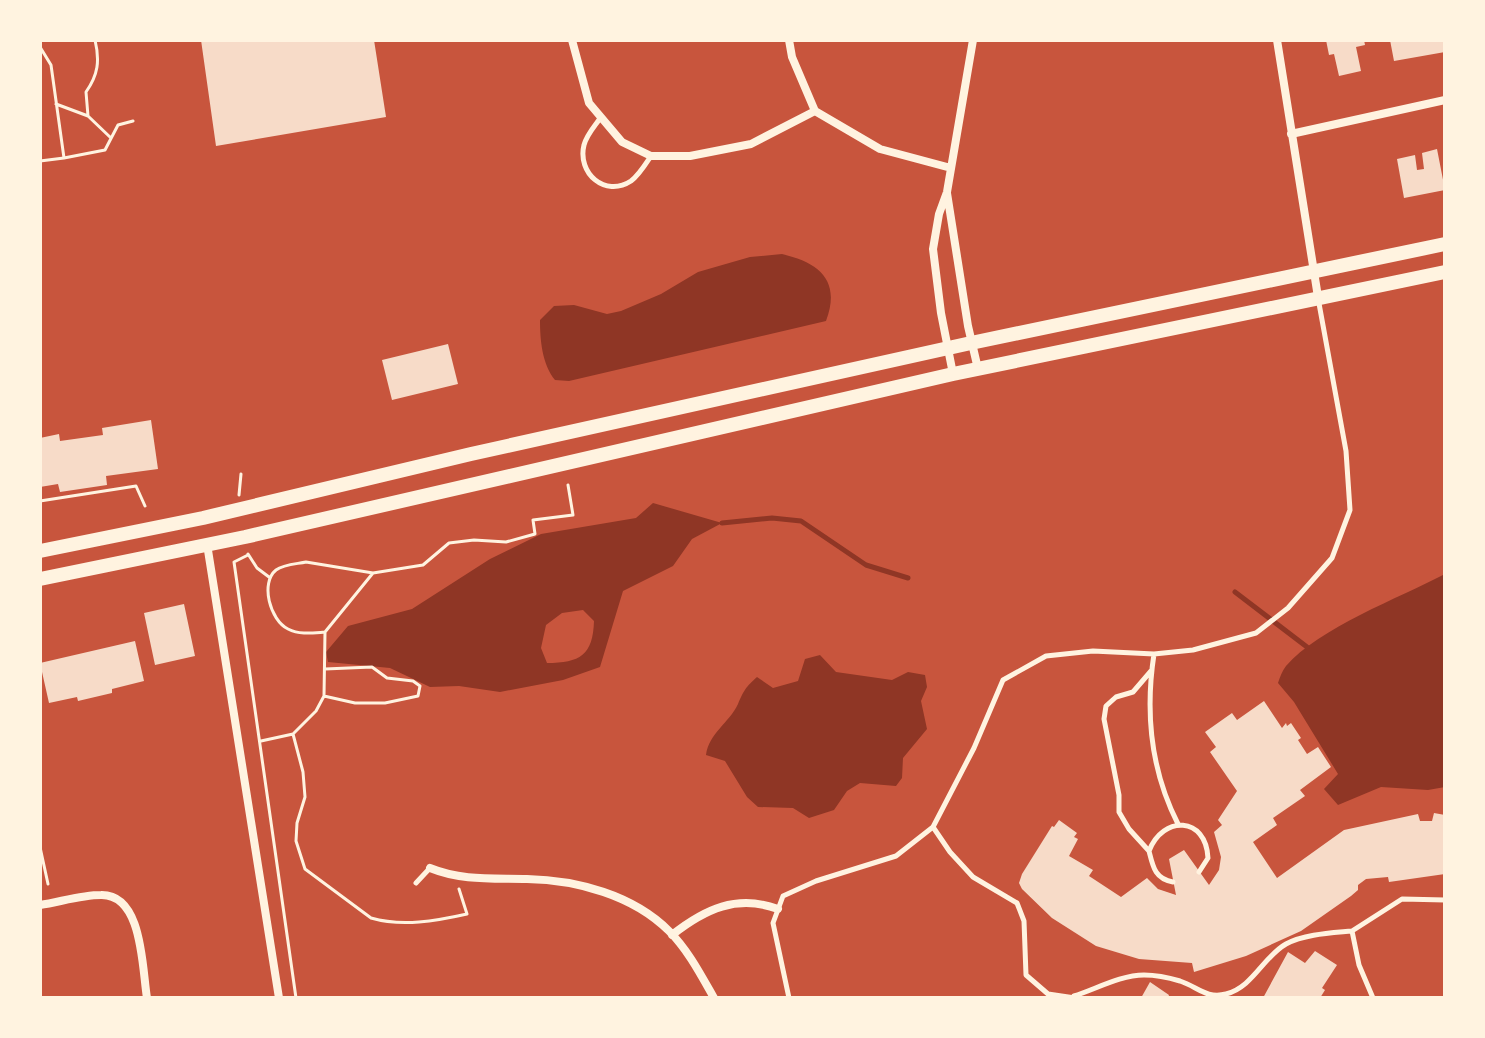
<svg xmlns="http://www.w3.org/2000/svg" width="1485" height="1038" font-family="Rubik,sans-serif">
	<rect width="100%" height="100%" fill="#c8553d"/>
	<path fill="#8f3625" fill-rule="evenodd" d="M782,254c38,9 59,27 44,67l-257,60 -14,-1c-13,-16 -15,-40 -15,-60l14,-14 20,-1 33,9 14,-3 40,-17 37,-22 52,-15z
		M653,503l69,20 -30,16 -19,27 -50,25 -23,76 -37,13 -63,12 -41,-6 -29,1 -40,-19 -62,-6 -2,-10 22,-26 64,-17 78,-50 51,-25 95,-16zM583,610l11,11c-1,34 -14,42 -47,42l-6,-15 5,-23 16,-12z
		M1445,574v213l-17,3 -47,-3 -43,18 -14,-16 14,-15 -44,-72 -16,-19c2,-6 4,-12 8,-17 33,-38 113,-68 159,-92z
		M820,655l16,17 56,8 16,-8 17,3 2,12 -6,14 6,28 -24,29 -1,20 -6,8 -36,-3 -13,8 -13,19 -25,8 -16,-10 -35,-1 -11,-10 -22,-36 -19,-6c3,-22 23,-32 32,-51 6,-14 8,-17 19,-27l16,11 25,-7 7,-22z"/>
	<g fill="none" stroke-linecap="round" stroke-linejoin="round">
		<path stroke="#8f3625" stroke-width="5" d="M722,523l50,-5 29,3 65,44 42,13
			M1235,592l72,55"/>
	</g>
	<path fill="#f7dbc8" d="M201,40h173l12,77 -170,29z
		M1326,40h38l1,5 -9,2 5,24 -22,5 -5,-22 -5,1z
		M1390,40h53l2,12 -51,9z
		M1437,149l8,41 -41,8 -7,-39 18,-4 2,15 7,-1 -2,-16z
		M448,344l10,40 -66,16 -10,-40z
		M151,420l7,49 -52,7 1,9 -47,7 -2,-8 -18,3v-49l19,-4 1,7 43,-6 -1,-7z
		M184,604l11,52 -40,9 -11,-52z
		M135,641l9,40 -32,8v4l-34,8 -1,-4 -28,6 -9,-40z
		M1264,701l18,27 4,-5 1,3 4,-3 10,15 -3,2 9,14 11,-7 13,20 -31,23 5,6 -32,22 4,7 -24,17 24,36 67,-48 74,-16 2,7h12l2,-8 11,2v59l-56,8 -1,-5 -22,2 -8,6v5l-7,6 -50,35 -55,25 -52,16 -2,-9 -53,-4 -43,-13 -44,-28 -30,-29 -3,-6 3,-9 30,-48 2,1 5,-7 18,13 -3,4 4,2 -9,17 24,14 -4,6 32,21 26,-19 11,11 18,6 -7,-36 15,-9 25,35 10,-15 2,-13 -7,-25 8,-7 -4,-5 19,-29 -27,-39 6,-5 -11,-15 27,-19 5,7z
		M1315,951l22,14 -15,23 3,2 -5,8h-57l25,-46 17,11z
		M1150,982l19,13 -1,3h-27z"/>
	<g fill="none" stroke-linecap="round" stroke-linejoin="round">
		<path stroke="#fff3e0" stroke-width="3" d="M40,47l11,18 13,93 -24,3
			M56,104l32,12 -2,-24c12,-17 14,-31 9,-52
			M88,116l23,22
			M64,158l41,-8 13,-25 15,-4
			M239,495l2,-21
			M40,501l96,-15 9,20
			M248,554l9,14 12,9
			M248,555l-14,7 62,436
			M306,562l67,11 -48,59c-13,1 -25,3 -37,-3 -18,-9 -28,-46 -12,-59 8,-6 21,-6 30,-8z
			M373,573l50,-8 26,-22 25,-3 32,2 29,-8 -2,-14 40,-5 -5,-30
			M324,696l31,7h30l33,-7 2,-10 -7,-5 -26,-3 -15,-11 -47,2
			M293,734l10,38 2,25 -8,26 -1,18 9,28 66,49c31,9 65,3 96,-4l-8,-25
			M261,741l32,-7 23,-23 8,-15 1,-64
			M40,847l8,37"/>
		<path stroke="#fff3e0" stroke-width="5" d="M601,117c-6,9 -14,17 -17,28 -7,28 21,53 47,36 8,-6 14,-16 20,-25
			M1154,654c-9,59 -3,117 24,170
			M933,827l17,25 23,25 44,26 7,18 2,54 22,19 27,4
			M1149,851l-20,-22 -10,-17v-17l-15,-76 2,-13 10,-9 17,-5 18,-21
			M1173,882c-18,-3 -20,-15 -24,-31 14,-36 57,-35 59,7l-9,14
			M416,883l14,-15
			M1074,996c22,-7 47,-21 70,-21 11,0 26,3 36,6 18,6 26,18 46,13 27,-7 37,-37 60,-50 19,-10 46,-11 66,-13
			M789,998l-16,-75 10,-27 33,-15 80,-25 37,-29 41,-79 29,-68 43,-24 47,-5 61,3 39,-4 63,-17 32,-25 44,-50 18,-48 -4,-59 -28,-153
			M1373,998l-14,-33 -7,-34 50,-32 43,1"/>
		<path stroke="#fff3e0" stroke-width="8" d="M572,40l17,63 33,39 29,14h39l61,-12 64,-33 65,38 71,19
			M789,40l3,17 23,54
			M1277,40l41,257
			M1291,134l154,-34
			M947,193l21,133 10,43
			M953,374l-12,-61 -8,-64 6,-35 8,-22 26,-152
			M207,544l72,454
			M430,868c32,13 63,10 97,11 50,1 106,16 142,52 19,19 32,44 45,67
			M40,905c20,-3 41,-10 61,-10 42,-1 41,73 46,103
			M672,935c33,-26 65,-41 106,-26"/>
		<path stroke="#fff3e0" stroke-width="14" d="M40,551l163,-33 268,-64 500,-111 474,-99
			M40,579l205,-42 708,-163 492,-102"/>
	</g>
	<rect width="1485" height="1038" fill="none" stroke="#fff3e0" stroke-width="84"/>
</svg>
